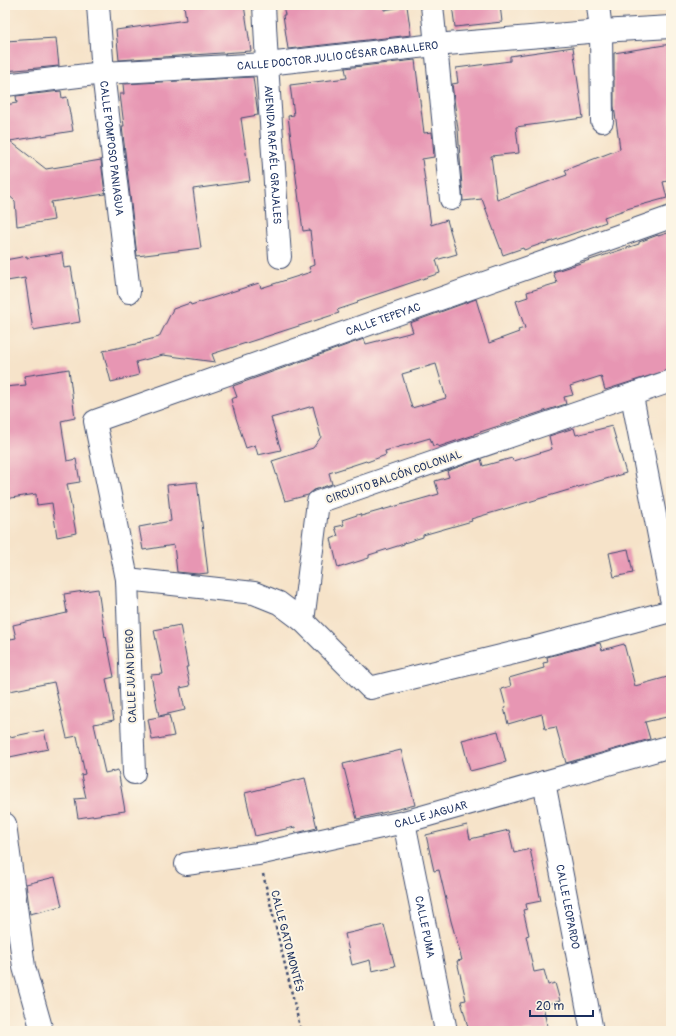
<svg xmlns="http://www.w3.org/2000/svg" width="676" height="1036" font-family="Pangolin,sans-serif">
	<rect width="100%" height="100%" fill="#fcf5e5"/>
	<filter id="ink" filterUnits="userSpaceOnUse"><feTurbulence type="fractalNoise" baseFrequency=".025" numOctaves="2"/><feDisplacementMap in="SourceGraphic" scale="8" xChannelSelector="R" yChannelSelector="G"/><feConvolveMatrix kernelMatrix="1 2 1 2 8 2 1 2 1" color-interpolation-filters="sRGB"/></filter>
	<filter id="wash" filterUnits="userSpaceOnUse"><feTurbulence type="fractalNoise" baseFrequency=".012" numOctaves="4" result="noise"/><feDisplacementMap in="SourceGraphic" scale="16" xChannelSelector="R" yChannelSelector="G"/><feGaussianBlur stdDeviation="0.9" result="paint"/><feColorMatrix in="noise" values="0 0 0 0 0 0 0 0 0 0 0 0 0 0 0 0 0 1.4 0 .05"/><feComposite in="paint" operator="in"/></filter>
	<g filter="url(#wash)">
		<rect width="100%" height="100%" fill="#f6e3c9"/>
		<g id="blocks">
			<path fill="#e796b3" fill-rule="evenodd" d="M184,5h60l7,46 -132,9 -3,-30 70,-10z
				M283,5h101v5l23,-4 4,29 -123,14 -5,-34h2z
				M452,5h48l2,17 -47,5z
				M56,38l3,28 -54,5v-30z
				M671,44v136l-8,2 4,16 -37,10 -26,9 2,5 -62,22v-1l-20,7 -1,-2 -20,7 -21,-56 -19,2 -5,-72 -6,-45 6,-1 -2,-15 54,-7v-5l63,-9 10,71 -67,9 3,26 -28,3 6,44 70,-25 -2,-5 55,-21 -6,-43v-53z
				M415,60l9,73 8,-1 2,25 -12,2 9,66 16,-5 10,34 -21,6 4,13 -83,28 1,2 -21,7 2,3 -127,41 3,8 -52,-7 -27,7 3,13 -28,7 -8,-31 38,-8 -1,-1 19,-5 14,-28 17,-6 1,2 68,-22 2,5 50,-16 -2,-5 5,-2 -4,-35 -7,1 -15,-115 6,-1 -4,-30 57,-7 -2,-10z
				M253,77l5,38 -17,3 9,63 -57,8 8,59 -64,8 -15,-130h2l-4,-32h4l-1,-10z
				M61,91l1,7 5,-1 6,34 -63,10 36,28 55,-9 4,34 -54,8 3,18 -37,6 -2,-25 -10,-9v-87l12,-2 -1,-7z
				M671,232v137l-66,21 -4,-14 -31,10 3,9 -9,2 2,7 -92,30v1l-36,12v-2l-5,1 -3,-8 -45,13 1,4 -19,7 -1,-1 -37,12 3,11 -18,6 -6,5 -23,6 -13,-40 41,-13 8,-11 -8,-31 -42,12 10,32 -23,5 -3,-10 -9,3 -10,-30 -5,-19 6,-2 -4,-11 125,-45 6,-2 2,5 47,-12 -3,-9 66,-24 13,44 30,-11 -1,-2 7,-2 -9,-27 12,-4 -1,-5 30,-9 -4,-11 86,-28v-2l19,-7v1zM436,364l10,34 -34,10 -10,-34z
				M62,253l2,15 7,-1 9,55 -47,8 -8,-52 -18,3 -2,-21 22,-4v2z
				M69,369l6,49 -14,3 6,40 9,-2 4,23 -13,2 9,49 -19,4 -5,-34 -15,2 -1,-11 -31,5v-112l21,-2 -2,-9z
				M612,426l14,47 -155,46 1,2 -49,14v2l-19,6v1l-35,11v3l-31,10 -7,-29 7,-3 -3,-9 9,-2 -2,-5 18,-6 1,2 78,-22 -4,-13 14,-4 -2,-6 34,-12 2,7 29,-8 1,3 39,-12 -3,-13 25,-8 2,7z
				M197,482l11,91 -10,1 -21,-2 -3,-27 -31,5 -4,-23 32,-6 -4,-36z
				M628,549l5,24 -19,4 -5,-24z
				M98,589l7,48 1,-1 8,41 -8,2 8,41 -20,4 11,49 13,-3 7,41 -47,7 -3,-19 11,-1 -5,-23 4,-1 -8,-38 -10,2 -13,-56 -49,10v-52l11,-2 -3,-13 54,-12 -3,-19z
				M180,625l8,42h-2l4,19 -10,2 5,22 -26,6 -8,-41 12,-1 -9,-44z
				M600,643l2,7 22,-6 11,42 36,-10v40l-26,6 5,17 -84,24 -10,-36 -11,2 -3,-15 -34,10 -4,-16 2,-1 -5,-18 10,-3 -2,-8 35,-10 -1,-5 5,-1 -1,-5z
				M169,715l5,21 -22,4 -4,-21z
				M44,730l4,19 -43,9v-20z
				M498,731l8,31 -36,9 -8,-31z
				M401,750l14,55 -58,14 -14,-55z
				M305,778l12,50 -21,5 -1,-6 -40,9 -10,-43z
				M467,825l3,14 39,-9 5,23 16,-4 11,52 -15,3 1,5 -4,1 6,25 -3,1 8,36 10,-2 4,15 7,-2 5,18 -17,4 5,26h-79l-8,-30 5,-1 -9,-39 5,-1 -11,-39 -12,-51 -5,1 -8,-36z
				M55,877l7,29 -32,8 -4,-30z
				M384,925l11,41 -23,5 -2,-11 -18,5 -7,-31z"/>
		</g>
	</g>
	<g filter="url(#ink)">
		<use href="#blocks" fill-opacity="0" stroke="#3c4a6e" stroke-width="1"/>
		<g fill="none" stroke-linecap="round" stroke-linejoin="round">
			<g stroke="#3c4a6e" stroke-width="24">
				<g id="street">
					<path id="s1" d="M98,5l5,68 26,219"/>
					<path id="s2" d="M264,5l3,59 13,193"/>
					<path d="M432,5l19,194"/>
					<path d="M598,5l3,26 1,90"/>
					<path id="s3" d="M5,85l98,-12 164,-9 168,-19 166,-14 70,-4"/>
					<path d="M671,381l-353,121 -15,119 67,67 156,-38 145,-39"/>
					<path d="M632,396l39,202"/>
					<path d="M127,579l127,14 25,10 24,18"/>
					<path id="s4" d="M134,773l-7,-194 -32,-158 576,-204"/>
					<path id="s5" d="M544,782l48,249"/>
					<path id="s6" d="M404,822l42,209"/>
					<path d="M5,824l19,143 18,64"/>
					<path id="s7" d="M186,864l72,-10 146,-32 267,-76"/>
				</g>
			</g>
			<path stroke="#3c4a6e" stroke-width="2.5" stroke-dasharray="3 3" stroke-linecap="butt" d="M263,874l38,157"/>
			<use href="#street" stroke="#fff" stroke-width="22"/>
		</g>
	</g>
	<g text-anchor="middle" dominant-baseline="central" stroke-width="4" stroke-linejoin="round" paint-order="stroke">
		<g font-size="11" fill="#1b2f5e" stroke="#fcf5e5">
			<text stroke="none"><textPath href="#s3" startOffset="334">CALLE DOCTOR JULIO CÉSAR CABALLERO</textPath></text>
			<text stroke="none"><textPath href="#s1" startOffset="144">CALLE POMPOSO PANIAGUA</textPath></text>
			<text stroke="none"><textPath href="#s2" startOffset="150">AVENIDA RAFAÉL GRAJALES</textPath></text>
			<text stroke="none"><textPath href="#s4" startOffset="661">CALLE TEPEYAC</textPath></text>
			<text transform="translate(394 477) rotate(-19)">CIRCUITO BALCÓN COLONIAL</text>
			<text transform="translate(131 676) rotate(-92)">CALLE JUAN DIEGO</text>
			<text stroke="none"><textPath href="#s7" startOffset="250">CALLE JAGUAR</textPath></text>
			<text stroke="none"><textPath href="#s5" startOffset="127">CALLE LEOPARDO</textPath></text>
			<text stroke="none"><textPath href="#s6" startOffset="107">CALLE PUMA</textPath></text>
			<text transform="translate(287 941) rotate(76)">CALLE GATO MONTÉS</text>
		</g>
	</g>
	<rect width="676" height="1036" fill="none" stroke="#fcf5e5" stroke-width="20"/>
	<path d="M530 1010v6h63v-6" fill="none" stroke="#1b2f5e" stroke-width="2"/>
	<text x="536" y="1010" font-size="12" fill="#1b2f5e" stroke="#fcf5e5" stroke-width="3" paint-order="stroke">20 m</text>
</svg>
